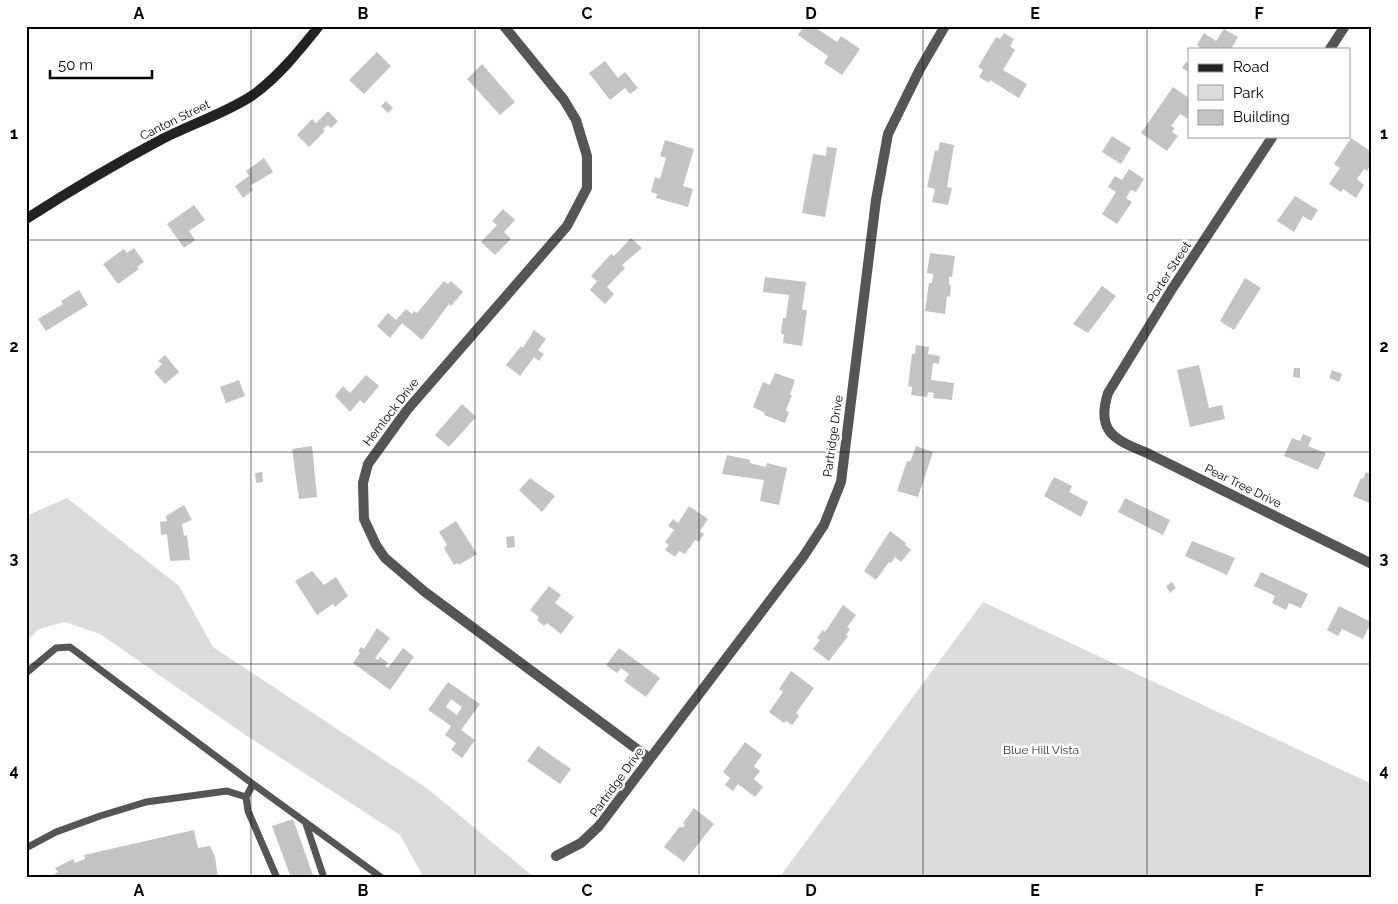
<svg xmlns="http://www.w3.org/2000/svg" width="1398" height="904" font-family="Raleway,sans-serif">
	<rect width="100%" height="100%" fill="#fff"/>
	<path fill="#dcdcdc" d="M67,498l112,88 34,61 215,142 107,89h-111l-24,-43 -156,-101 -144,-100 -35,-12 -26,7 -13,13v-126z
		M983,602l389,182v94h-593z"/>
	<path fill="#c4c4c4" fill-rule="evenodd" d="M804,26h9l24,16 4,-6 19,13 -18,26 -18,-12 4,-7 -30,-21z
		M1224,29l14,8 -7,12h-29l-5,-4 7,-12 12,8z
		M1004,33l10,6 -4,7 5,4 -12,20 24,14 -8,14 -29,-18 -1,3 -10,-6 4,-7 -5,-3 18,-30 4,2z
		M377,52l14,14 -27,28 -15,-14z
		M605,61l13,17 7,-6 13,16 -8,6 -5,-6 -15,12 -21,-27z
		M1186,62l3,2v8l-7,-4z
		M482,64l33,38 -15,13 -33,-36z
		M1173,87l16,11v19l-1,2 -8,-5 -9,12 4,2 -3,4 6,4 -11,15 -26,-18z
		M386,101l7,7 -5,5 -7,-7z
		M328,111l10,10 -7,7 -3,-3 -5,4 2,2 -16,16 -12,-12 15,-16 4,4z
		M1112,136l19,12 -10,16 -19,-12z
		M1351,138l21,14v18l-3,-2 -2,3 -3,-2 -7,10 7,6 -8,13 -13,-9 -2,3 -12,-8 11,-16 -6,-4z
		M665,140l29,9 -11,37 10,3 -5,18 -32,-9 1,-4 -6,-2 4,-15 5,2 6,-21 -6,-2z
		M940,142l14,3 -7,42 5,1 -4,17 -16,-3 3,-13 -8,-2 8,-37 3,1z
		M827,147l10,1 -12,69 -23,-4 11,-59 13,2z
		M264,158l9,14 -23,14 3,4 -10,8 -8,-12 14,-10 -3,-5z
		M1129,169l15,10 -8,13 -5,-2 -5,8 6,4 -15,22 -15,-10 14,-22 -8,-5 7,-11 7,4z
		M1295,196l23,14 -7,11 -8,-5 -9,16 -17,-11z
		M194,205l11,15 -16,11 6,9 -11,8 -17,-24z
		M503,209l12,11 -11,12 7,7 -16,16 -14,-13 16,-17 -5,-4z
		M631,238l11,10 -20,17 3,3 -18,19 7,7 -9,10 -15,-14 7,-9 -6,-5 20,-22 3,2z
		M134,248l10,14 -7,5 2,2 -21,15 -15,-20 21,-15 3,4z
		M930,253l25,3 -3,21h-3v8h2l-1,12 -3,-1 -2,18 -20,-3 4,-28h3l1,-9 -6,-1z
		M765,277l41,5 -4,28h5l-5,36 -19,-3 1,-9h-3l2,-16h3l3,-23 -26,-3z
		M1245,278l16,10 -27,42 -14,-9z
		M444,281l4,3 3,-3 12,11 -12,14 -2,-2 -27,36 -20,-17 -12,15 -13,-12 11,-13 8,7 10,-11 6,5 2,-3 3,2z
		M1102,286l14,10 -28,37 -15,-9z
		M79,290l9,15 -42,26 -8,-12 25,-15 -2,-3z
		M534,330l12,9 -8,11 6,4 -5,7 -5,-4 -14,19 -14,-11 15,-19 2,2z
		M916,345l13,2 -1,7 12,2 -1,8 -6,-1 -2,17 23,3 -2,17 -19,-2 1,-5 -6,-1 -1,5 -16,-2 1,-8 -4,-1 4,-32h3z
		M165,355l14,17 -14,12 -11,-12 8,-8 -4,-3z
		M1199,365l10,43 13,-3 3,14 -35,8 -13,-57z
		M1294,368h6v10l-7,-1z
		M1332,370l10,4 -3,8 -10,-4z
		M775,373l20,7 -5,15h2l-6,15 3,2 -4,11 -21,-8 1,-2 -12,-6 10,-25 7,3z
		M366,375l13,11 -15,18 -4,-4 -10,12 -15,-16 8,-10 7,7z
		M239,380l6,16 -19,7 -6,-16z
		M462,404l14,13 -27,30 -14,-12z
		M1303,434l9,4 -4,8 18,7 -8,17 -34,-14 8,-18 8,3z
		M312,446l5,51 -18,2 -7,-50z
		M916,446l17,6 -15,45 -21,-6 10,-30 3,1z
		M727,455l23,5v3l16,4 1,-4 20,5 -8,37 -19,-4 4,-21 -42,-6z
		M262,472l1,10 -7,1 -1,-10z
		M1366,472l6,3v29l-19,-8 8,-18 2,1z
		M1054,477l18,9 -3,6 19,10 -7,15 -37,-21z
		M530,478l25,18 -13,16 -23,-22z
		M1125,498l45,22 -7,15 -45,-23z
		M184,505l8,15 -10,4 2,12 3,-1 3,25 -20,1 -3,-27 -6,1 -1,-13 7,-1 -1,-5z
		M689,506l19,13 -8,12 4,3 -5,8 -4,-2 -10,14 -6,-3 -4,6 -10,-7 4,-5 -4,-3 9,-12 -6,-4 5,-7 5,4z
		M456,521l21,33 -18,11 -1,-2 -4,2 -10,-17 3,-3 -8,-13z
		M890,531l16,12 -1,2 6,5 -10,12 -6,-5 -4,6 -2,-1 -13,18 -12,-9z
		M514,536l1,11 -8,1 -1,-11z
		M1192,541l43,17 -8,17 -42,-19z
		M312,571l12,14 12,-8 12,19 -13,11 -2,-3 -16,11 -22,-34z
		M1261,572l47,22 -7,14 -12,-5 -3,7 -14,-7 3,-7 -21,-10z
		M1172,582l4,6 -6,5 -4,-7z
		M549,586l12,9 -6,8 19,14 -13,17 -14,-11 -3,3 -7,-6 2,-3 -9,-7z
		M843,605l13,10 -9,12 3,2 -4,6 2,1 -19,25 -16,-12 7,-9 -3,-2 6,-8 2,2z
		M1339,606l32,16 -8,17 -21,-10 -4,7 -11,-6z
		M377,628l13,10 -15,20 3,2 2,-3 8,6 -3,3 3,2 15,-20 11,9 -24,33 -37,-27 7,-10 -2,-2 3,-4 3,2z
		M619,648l41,30 -14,19 -22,-16 5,-7 -8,-6 -4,5 -11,-8z
		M791,671l23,17 -18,25 3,3 -7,9 -6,-4 -2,2 -15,-11 14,-20 -4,-3z
		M448,682l32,22 -19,26 14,10 -13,18 -11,-8 5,-7 -11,-8 6,-9 -23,-16zM451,699l11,8 -5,8 -11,-8z
		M745,742l17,13 -8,11 6,5 -6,8 9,8 -8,10 -17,-13 -5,7 -8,-6 5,-7 -7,-6z
		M538,746l33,23 -11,15 -33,-23z
		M694,808l20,16 -30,38 -20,-15 16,-21 2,2 3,-3 -2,-2z
		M293,819l21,59h-23l-19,-52z
		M194,830l4,18 12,-2 5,11 3,21h-178l5,-4 3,4 10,-6 -3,-4 18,-9 2,4 10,-4 -1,-4z"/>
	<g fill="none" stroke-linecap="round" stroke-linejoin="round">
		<path stroke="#555" stroke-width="7" d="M26,673l30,-25 14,-1 183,137
			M246,797l7,-13 129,94
			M306,824l18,54
			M26,848l30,-16 44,-16 46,-14 81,-11 19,6 2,14 29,67"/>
		<path stroke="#555" stroke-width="10" d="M504,26l60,74 12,20 11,36v32l-20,38 -160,184 -39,54 -5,19 1,36 12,26 9,13 40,34 224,166
			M1330,49l15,-23
			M1273,136l-101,153 -64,104c-13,41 9,47 41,61l223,110
			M556,856l25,-13 18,-17 204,-269 21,-32 17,-43 35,-282 12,-66 32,-65 25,-43"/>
		<path stroke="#222" stroke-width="10" d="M26,219c45,-29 91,-56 138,-81 28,-14 64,-26 89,-43 26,-19 46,-44 66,-69"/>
	</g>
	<path fill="none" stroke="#000" stroke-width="1" stroke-opacity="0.55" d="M251,26v852M475,26v852M699,26v852M923,26v852M1147,26v852M26,240h1346M26,452h1346M26,664h1346"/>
	<g text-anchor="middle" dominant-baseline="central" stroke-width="5" stroke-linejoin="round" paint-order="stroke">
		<g font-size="12" fill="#000" stroke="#fff">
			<text transform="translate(175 120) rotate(-26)">Canton Street</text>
			<text transform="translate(1169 272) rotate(-57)">Porter Street</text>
			<text transform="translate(391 412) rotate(-52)">Hemlock Drive</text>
			<text transform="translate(833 436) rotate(-82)">Partridge Drive</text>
			<text transform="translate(1243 486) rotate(26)">Pear Tree Drive</text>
			<text transform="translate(617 782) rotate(-54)">Partridge Drive</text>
		</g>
		<g font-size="12" fill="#333" stroke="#fff">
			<text x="1041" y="750">Blue Hill Vista</text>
		</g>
	</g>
	<rect width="1398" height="904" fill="none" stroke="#ffffff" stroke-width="55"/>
	<rect x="1188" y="48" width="162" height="90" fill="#ffffff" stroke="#999999"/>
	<rect x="1198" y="64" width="25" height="8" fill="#222222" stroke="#999999"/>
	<text x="1233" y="72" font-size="15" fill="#000000">Road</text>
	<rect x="1198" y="85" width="25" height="15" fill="#dcdcdc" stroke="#999999"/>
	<text x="1233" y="98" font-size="15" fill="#000000">Park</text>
	<rect x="1198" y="110" width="25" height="15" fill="#c4c4c4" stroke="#999999"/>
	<text x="1233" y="122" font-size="15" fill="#000000">Building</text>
	<path d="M50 70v8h102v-8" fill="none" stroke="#000000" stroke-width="2.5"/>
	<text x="58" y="70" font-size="15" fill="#000000" stroke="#ffffff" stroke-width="4" paint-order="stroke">50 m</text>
	<rect x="28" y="28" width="1342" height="848" fill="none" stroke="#000" stroke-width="2"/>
	<g font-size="16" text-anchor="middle" font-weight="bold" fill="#000">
		<text x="139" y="19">A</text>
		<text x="363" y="19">B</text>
		<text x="587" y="19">C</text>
		<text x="811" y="19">D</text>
		<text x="1035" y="19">E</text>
		<text x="1259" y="19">F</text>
		<text x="14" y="139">1</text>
		<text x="1384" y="139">1</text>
		<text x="14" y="352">2</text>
		<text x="1384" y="352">2</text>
		<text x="14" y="564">3</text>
		<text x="1384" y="564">3</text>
		<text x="14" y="776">4</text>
		<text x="1384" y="776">4</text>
		<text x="139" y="896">A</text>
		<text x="363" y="896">B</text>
		<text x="587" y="896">C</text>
		<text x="811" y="896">D</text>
		<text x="1035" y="896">E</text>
		<text x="1259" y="896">F</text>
	</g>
</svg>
